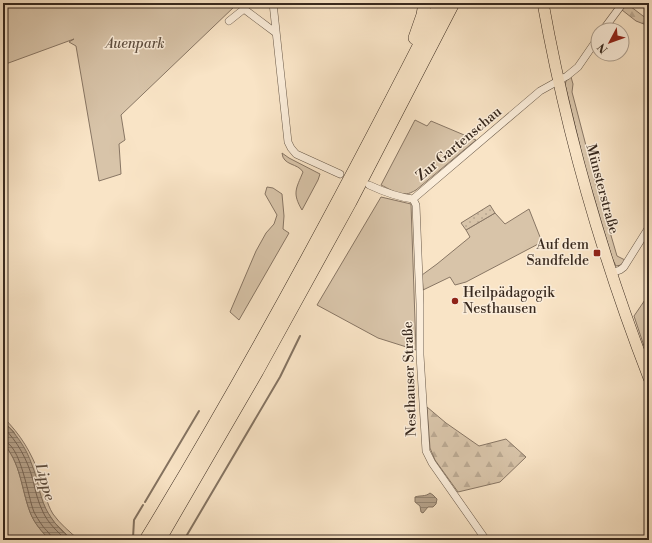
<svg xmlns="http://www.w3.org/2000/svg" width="652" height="543" font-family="'Libre Bodoni',serif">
	<defs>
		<pattern id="forest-firs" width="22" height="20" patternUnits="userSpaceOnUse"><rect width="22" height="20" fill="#d8c4a9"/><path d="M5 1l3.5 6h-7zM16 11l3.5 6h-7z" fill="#baa891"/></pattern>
		<pattern id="garden-dots" width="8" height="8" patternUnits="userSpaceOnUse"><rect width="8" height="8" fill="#d8c4a9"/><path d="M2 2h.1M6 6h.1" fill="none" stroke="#baa891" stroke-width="1.8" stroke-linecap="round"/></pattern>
		<pattern id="water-rules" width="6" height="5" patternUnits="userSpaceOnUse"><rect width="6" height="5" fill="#b7a48d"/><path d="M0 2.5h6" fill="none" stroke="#968673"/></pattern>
	</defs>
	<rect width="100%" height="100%" fill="#f9e4c6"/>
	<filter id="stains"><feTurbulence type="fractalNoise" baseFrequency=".005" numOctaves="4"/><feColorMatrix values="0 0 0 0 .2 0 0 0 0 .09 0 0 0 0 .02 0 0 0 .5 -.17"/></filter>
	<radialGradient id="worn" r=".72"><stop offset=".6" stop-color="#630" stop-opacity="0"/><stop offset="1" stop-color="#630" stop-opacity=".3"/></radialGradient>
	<path fill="#d8c4a9" stroke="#887664" d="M3,3h231l1,3 -114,109 4,25 -6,4 2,30 -22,7 -23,-135 -7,-4 5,-3 -71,26z
		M571,77l2,7 -1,8 24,92 21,72 8,4 -4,5 -5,1 -4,-8 -27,-91 -20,-83 2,-5z
		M415,120l12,6 4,-5 45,19 -60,50c-15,9 -20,2 -35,-5z
		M282,153l7,5 31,16 -2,6 -16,30c-10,-17 -6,-21 1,-38 -5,-9 -20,-6 -21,-19z
		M267,187l6,1 9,6 2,22 -1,13 6,4 -50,87 -9,-8 26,-61 10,-18 8,-9 3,-9 -12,-21z
		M381,197l30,7 5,146 -38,-12 -61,-33z
		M529,209l13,33 -76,40 -11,3 -5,-8 -27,13 -1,-15 15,-11 33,-27 -4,-7 29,-17 10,11z
		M649,294v45l-5,7 -10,-30z
		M3,417c18,18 28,35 37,59 4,12 6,27 13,38 7,10 17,18 26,26h-7l-18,-18 -8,-12 -32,-78 -11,-11z
		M3,443c18,20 18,45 27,69 4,11 12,20 20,28h-47z"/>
	<path fill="url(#forest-firs)" stroke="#887664" d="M626,3l17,13 6,3v7l-13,-5 -14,-11z
		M427,407l19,16 33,23 27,-7 20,18 -26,25 -42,10 -23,-32 -5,-12z"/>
	<path fill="url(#garden-dots)" stroke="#887664" d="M490,205l5,8 -29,17 -5,-7z"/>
	<path fill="url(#water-rules)" stroke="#847361" d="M3,421c13,13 23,26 29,44 6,14 7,30 14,44 6,12 16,23 26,31h-22c-8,-8 -16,-17 -20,-28 -9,-24 -9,-49 -27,-69z
		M430,493l3,2 4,4 -1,5 -3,3h-5l-5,6 -2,-1 -1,-6 -5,-4v-5c6,-2 10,0 15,-4z"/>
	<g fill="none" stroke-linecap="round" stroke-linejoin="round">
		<path stroke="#786656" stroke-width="1" d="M3,427c15,15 24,32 30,53 2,10 5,22 10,32 5,11 14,19 23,28
			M3,441c18,2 25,57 31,71 2,4 5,9 8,13 3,5 10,9 10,15"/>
		<path stroke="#847361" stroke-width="2" d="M145,502l54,-91
			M132,540l1,-2 1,-18 9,-15
			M184,540l96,-163 20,-41"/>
		<g stroke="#685848" stroke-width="8">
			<path id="street" d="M243,3l1,6 32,24
				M273,3l15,139 3,6 5,6 44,20
				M229,21l15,-12
				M603,30l20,-27
				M369,185c15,7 28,12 44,14l127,-108 27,-15 11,-9 20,-29
				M413,199l3,6 4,99v51l6,96 6,12 54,77
				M611,273l9,-3 4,-3 25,-40"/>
		</g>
		<g stroke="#38291e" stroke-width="12">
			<path id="primary" d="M543,3c23,128 59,254 106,375"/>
		</g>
		<g stroke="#38291e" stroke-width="14">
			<path id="highway" d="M415,38l8,-23 2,-12
				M146,540c106,-174 203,-355 295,-537
				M159,540l98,-169 93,-169 103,-199"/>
		</g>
		<use href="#street" stroke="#fbedda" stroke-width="7"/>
		<use href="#primary" stroke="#f9e4c6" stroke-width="11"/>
		<use href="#highway" stroke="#f9e4c6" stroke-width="13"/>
	</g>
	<g fill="#8f2418" stroke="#fbedda" stroke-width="1.5">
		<rect x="593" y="249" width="8" height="8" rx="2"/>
		<circle cx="455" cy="301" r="4"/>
	</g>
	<g text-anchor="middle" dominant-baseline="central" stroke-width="3" stroke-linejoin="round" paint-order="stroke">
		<g font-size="14" font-style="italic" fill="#605041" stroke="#fbedda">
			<text x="135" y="44">Auenpark</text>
		</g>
		<g font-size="14" fill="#38291e" stroke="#fbedda">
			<text transform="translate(459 144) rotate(-40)">Zur Gartenschau</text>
			<text transform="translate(602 189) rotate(75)">Münsterstraße</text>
			<text transform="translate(410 379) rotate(-92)">Nesthauser Straße</text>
		</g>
		<g font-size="14" fill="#38291e" stroke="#fbedda" text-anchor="end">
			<text x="589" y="245">Auf dem<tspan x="589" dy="16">Sandfelde</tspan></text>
			<text x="463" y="293" text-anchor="start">Heilpädagogik<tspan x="463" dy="16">Nesthausen</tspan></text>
		</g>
		<g font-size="15" font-style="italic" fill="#5e4e3f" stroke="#fbedda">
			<text transform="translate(45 482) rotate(74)">Lippe</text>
		</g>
	</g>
	<rect width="652" height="543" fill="none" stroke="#f9e4c6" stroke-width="16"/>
	<rect x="4" y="4" width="644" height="535" fill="none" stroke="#38291e" stroke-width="2"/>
	<rect x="8" y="8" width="636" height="527" fill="none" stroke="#38291e"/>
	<g transform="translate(610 42) rotate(229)"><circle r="19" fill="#fbedda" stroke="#ad9f8f"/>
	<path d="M0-3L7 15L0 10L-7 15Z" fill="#8f2418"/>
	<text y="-6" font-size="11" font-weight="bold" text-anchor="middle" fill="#38291e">N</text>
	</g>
	<rect width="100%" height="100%" filter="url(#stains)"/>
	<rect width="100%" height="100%" fill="url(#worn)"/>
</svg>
